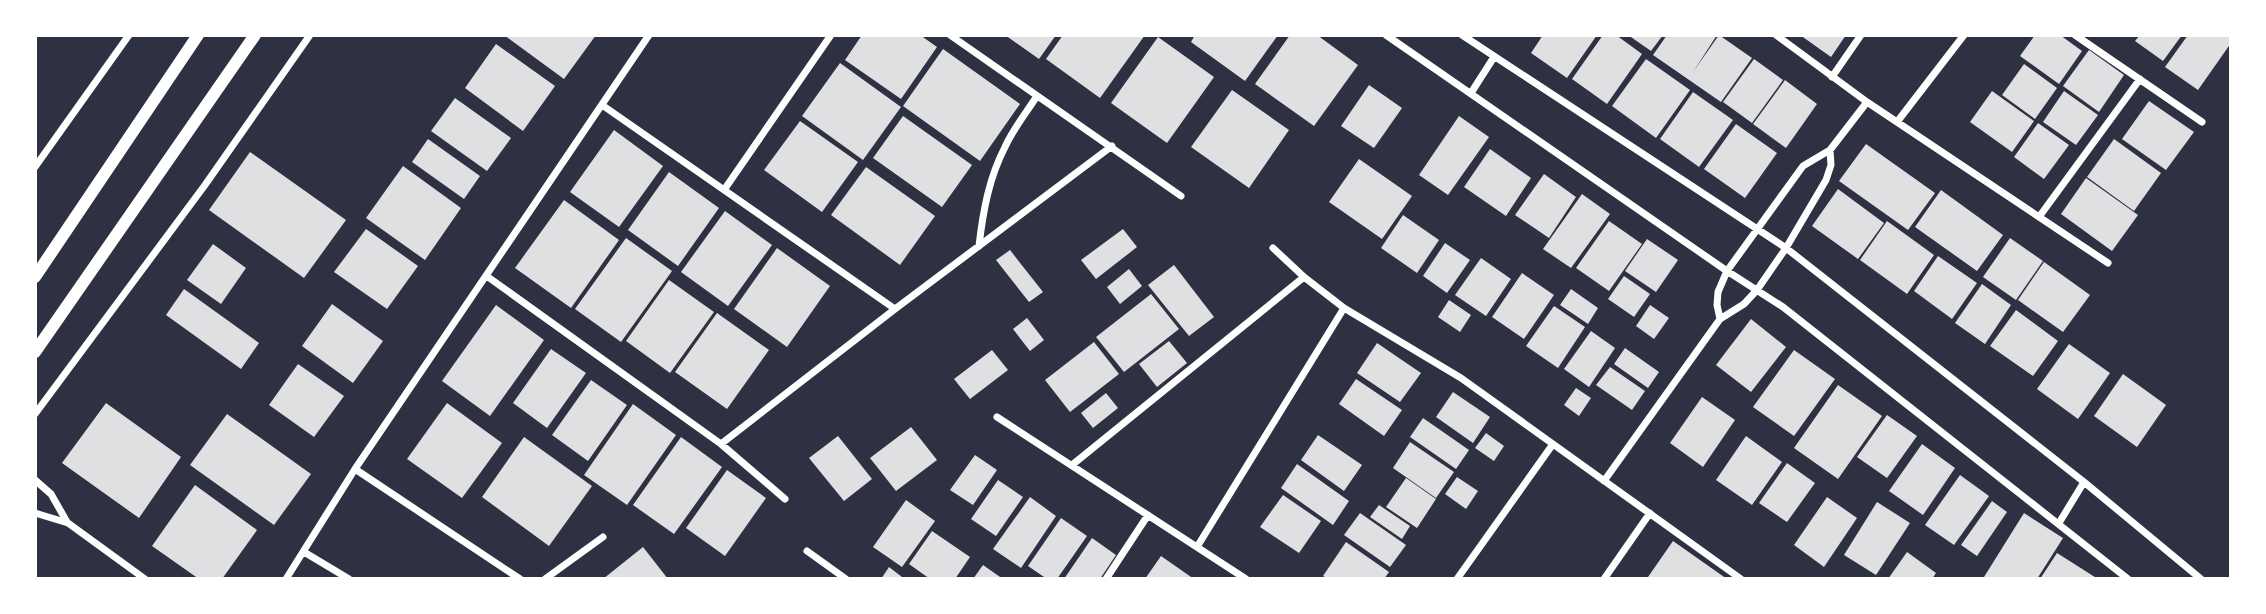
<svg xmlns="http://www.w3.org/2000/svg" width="2266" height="614" font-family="'Open Sans',sans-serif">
	<rect width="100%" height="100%" fill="#2d3142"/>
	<path fill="#e0e0e3" d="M504,35h92l-32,44z
		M862,35h58l17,12 -36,52 -56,-39z
		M1005,35h51l-17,24z
		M1063,35h82l-45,63 -54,-39z
		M1195,35h83l-33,46 -54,-39z
		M1290,35h27l41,30 -44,61 -59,-42z
		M1543,35h54l-30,43 -36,-25z
		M1603,35h13l26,19 -35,50 -35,-25z
		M1628,35h35l-12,16z
		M1667,35h50l-24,37 26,-37 33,23 -31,44 -68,-47z
		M1800,35h46l-15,22z
		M2035,35h25l22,16 -23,33 -39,-28z
		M2140,35h42l-19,26 -28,-20z
		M2188,35h39l4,3v5l-33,47 -33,-23z
		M1158,37l56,40 -47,66 -56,-40z
		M496,44l59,42 -32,45 -58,-43z
		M943,49l77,55 -40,57 -77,-55z
		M2089,50l35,25 -25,37 -36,-26z
		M1646,59l44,31 -34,48 -44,-32z
		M1754,59l29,21 -31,43 -29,-21z
		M840,63l61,44 -38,53 -61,-44z
		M2024,64l33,24 -22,31 -33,-24z
		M1785,80l32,24 -31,44 -33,-24z
		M1369,85l33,23 -28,40 -33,-22z
		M1232,90l57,40 -40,58 -58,-41z
		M1992,91l42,30 -22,31 -42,-30z
		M2064,91l34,24 -22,30 -33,-23z
		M1693,92l40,28 -34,47 -39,-28z
		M455,98l56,40 -24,33 -56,-40z
		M2149,101l45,31 -28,38 -44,-31z
		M903,116l69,49 -30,42 -69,-49z
		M1459,116l30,21 -41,58 -29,-20z
		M800,121l58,41 -36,50 -58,-42z
		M2038,123l31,22 -25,34 -30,-22z
		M1736,124l41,29 -32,45 -41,-29z
		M614,130l49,36 -44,61 -49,-35z
		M428,139l52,37 -16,23 -52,-37z
		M2114,139l47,34 -27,38 -47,-34z
		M1866,144l69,49 -27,37 -69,-49z
		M1490,149l41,29 -25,38 -42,-29z
		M250,152l96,68 -42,58 -95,-68z
		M1359,159l53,37 -30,43 -53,-37z
		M403,166l58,42 -36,52 -59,-42z
		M866,167l69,49 -35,49 -69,-50z
		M669,172l50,36 -41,58 -50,-36z
		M1544,174l32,23 -27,41 -34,-23z
		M2086,178l52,37 -26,36 -51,-37z
		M1838,189l46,34 -26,36 -46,-33z
		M1941,190l62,45 -26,36 -62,-44z
		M1582,194l28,20 -39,54 -28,-19z
		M564,200l55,40 -48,68 -56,-40z
		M725,211l47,34 -44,61 -47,-34z
		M1403,215l36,25 -22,33 -36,-25z
		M1609,221l33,23 -33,47 -33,-23z
		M1887,221l47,34 -27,39 -47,-34z
		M366,229l52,37 -31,43 -53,-37z
		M1123,229l14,18 -41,32 -15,-19z
		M626,238l46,33 -51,71 -46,-33z
		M2010,238l33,23 -27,39 -33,-23z
		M1647,239l31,21 -22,32 -31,-21z
		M1445,243l25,17 -23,33 -24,-17z
		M213,244l33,24 -25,36 -34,-24z
		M777,248l53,38 -43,61 -53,-38z
		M1010,250l33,42 -14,10 -33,-42z
		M1938,256l39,27 -25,36 -38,-28z
		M1481,258l30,21 -25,37 -31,-21z
		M2044,262l46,33 -27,37 -45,-32z
		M1174,265l40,52 -25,19 -41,-51z
		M1129,269l13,17 -22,18 -13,-17z
		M1522,273l32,22 -30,44 -32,-22z
		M1624,276l26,18 -16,23 -26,-18z
		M669,280l45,32 -44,61 -44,-32z
		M1982,284l29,21 -26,39 -30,-21z
		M184,289l75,54 -18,26 -75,-54z
		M1571,289l27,19 -10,16 -28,-19z
		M1151,294l28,35 -55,43 -28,-35z
		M1449,300l22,15 -11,17 -22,-15z
		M332,304l51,37 -30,42 -51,-37z
		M496,305l48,35 -54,76 -48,-35z
		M1650,305l19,13 -15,21 -18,-13z
		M1554,306l31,21 -27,41 -32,-22z
		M2016,310l42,31 -25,35 -43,-30z
		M717,313l52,37 -42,59 -52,-37z
		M1027,318l17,22 -14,11 -17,-22z
		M1751,319l35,28 -35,45 -35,-27z
		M1591,331l24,17 -26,39 -25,-18z
		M1169,341l18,22 -30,24 -18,-23z
		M1094,342l25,32 -49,38 -25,-32z
		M1377,343l44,30 -21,29 -43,-29z
		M2069,344l41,29 -32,46 -41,-30z
		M1625,348l34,24 -11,16 -34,-24z
		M551,349l35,24 -39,55 -34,-25z
		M992,350l16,20 -38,29 -16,-20z
		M1794,350l41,29 -41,57 -41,-29z
		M298,364l46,32 -30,41 -45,-32z
		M1610,367l35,24 -13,19 -36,-25z
		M2123,374l43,31 -29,42 -43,-31z
		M1356,379l46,31 -18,26 -45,-32z
		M591,380l36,25 -39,56 -36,-26z
		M1838,385l44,31 -44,63 -44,-31z
		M1576,388l15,10 -12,18 -15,-11z
		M1453,392l37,25 -17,26 -37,-26z
		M1106,393l12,15 -25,20 -12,-15z
		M1702,397l33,23 -32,47 -33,-24z
		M106,403l75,54 -42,61 -77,-55z
		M447,403l55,40 -40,55 -55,-39z
		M633,404l43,31 -49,70 -43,-30z
		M227,414l84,60 -37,51 -84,-60z
		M1887,415l30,21 -30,42 -30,-21z
		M1423,418l46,32 -13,19 -46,-32z
		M911,427l26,33 -41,31 -26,-33z
		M1486,433l18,13 -10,15 -19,-13z
		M1318,435l44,30 -18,26 -43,-31z
		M838,436l34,43 -28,22 -35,-43z
		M1746,436l36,26 -30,43 -36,-25z
		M524,437l68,49 -43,60 -67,-49z
		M681,437l41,30 -48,67 -41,-29z
		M1410,442l44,30 -18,26 -43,-30z
		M1922,444l33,24 -32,47 -34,-24z
		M975,455l22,15 -24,35 -23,-15z
		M1787,463l28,20 -28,39 -28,-19z
		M1297,464l52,37 -16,24 -52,-37z
		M727,470l39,28 -41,58 -39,-28z
		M1960,475l29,21 -35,49 -29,-20z
		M1457,477l21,14 -12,18 -21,-15z
		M1406,478l30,21 -19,29 -31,-21z
		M998,480l25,17 -27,39 -25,-17z
		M195,485l62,45 -35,49h-23l-47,-33z
		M1283,495l38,26 -22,32 -39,-26z
		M1030,497l26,19 -35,52 -28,-19z
		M1827,497l30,21 -33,49 -30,-22z
		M906,500l29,21 -33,46 -29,-20z
		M1992,501l15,11 -30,44 -16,-11z
		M1877,502l33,21 -34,52 -32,-20z
		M1379,505l31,21 -8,13 -32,-22z
		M1360,513l46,32 -16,22 -46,-32z
		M2024,513l39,25 -26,41h-49l-4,-2z
		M1061,518l26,18 -30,43h-10l-19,-13z
		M932,531l38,26 -15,22h-25l-21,-15z
		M1092,538l24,17 -16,24h-36z
		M1673,541l54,38h-76l-3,-2z
		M1346,542l43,30 -5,7h-56l-5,-3z
		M643,547l25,32h-65z
		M1907,552l29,21 -4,6h-44z
		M2057,553l41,26h-58z
		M1161,556l33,23h-49z
		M983,565l20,14h-30z
		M889,567l13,10 -1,2h-20z"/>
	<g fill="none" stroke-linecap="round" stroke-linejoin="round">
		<path stroke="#fff" stroke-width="7" d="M950,35l231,161
			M1386,35l341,236 56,36 345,272
			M1462,35l324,213 298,234 117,97
			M1776,35l91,67 241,161
			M2075,35l127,87
			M1832,77l29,-42
			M1471,93l23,-36
			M602,105l293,204
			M1897,122l67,-87
			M35,167l94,-132
			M724,190l107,-155
			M2039,217l101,-138
			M979,246c4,-35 10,-68 26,-99 8,-18 21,-34 32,-51
			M1273,248l31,29 40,31 117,70 280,201
			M488,277l233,167 174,-135 217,-163
			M1720,319l-3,-14 1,-13 9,-21 76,-105 27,-16 37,-48
			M35,414l170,-229 105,-150
			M997,417l249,162
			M721,444l64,55
			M1072,465l232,-188
			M355,469l165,110
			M35,480l16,14 16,28
			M1604,481l116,-162 24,-15 13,-14 29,-42 40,-68 5,-15 -1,-15
			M35,513l33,10 77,56
			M2059,523l25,-41
			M1197,547l147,-239
			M807,551l39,28
			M304,552l45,27
			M286,579l69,-110 294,-434
			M545,579l58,-42
			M1106,579l42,-64
			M1457,579l96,-135
			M1604,579l46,-66"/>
		<path stroke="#fff" stroke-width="12" d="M35,277l163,-242
			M35,352l220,-317"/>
	</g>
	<rect width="2266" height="614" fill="none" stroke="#ffffff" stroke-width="74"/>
</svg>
